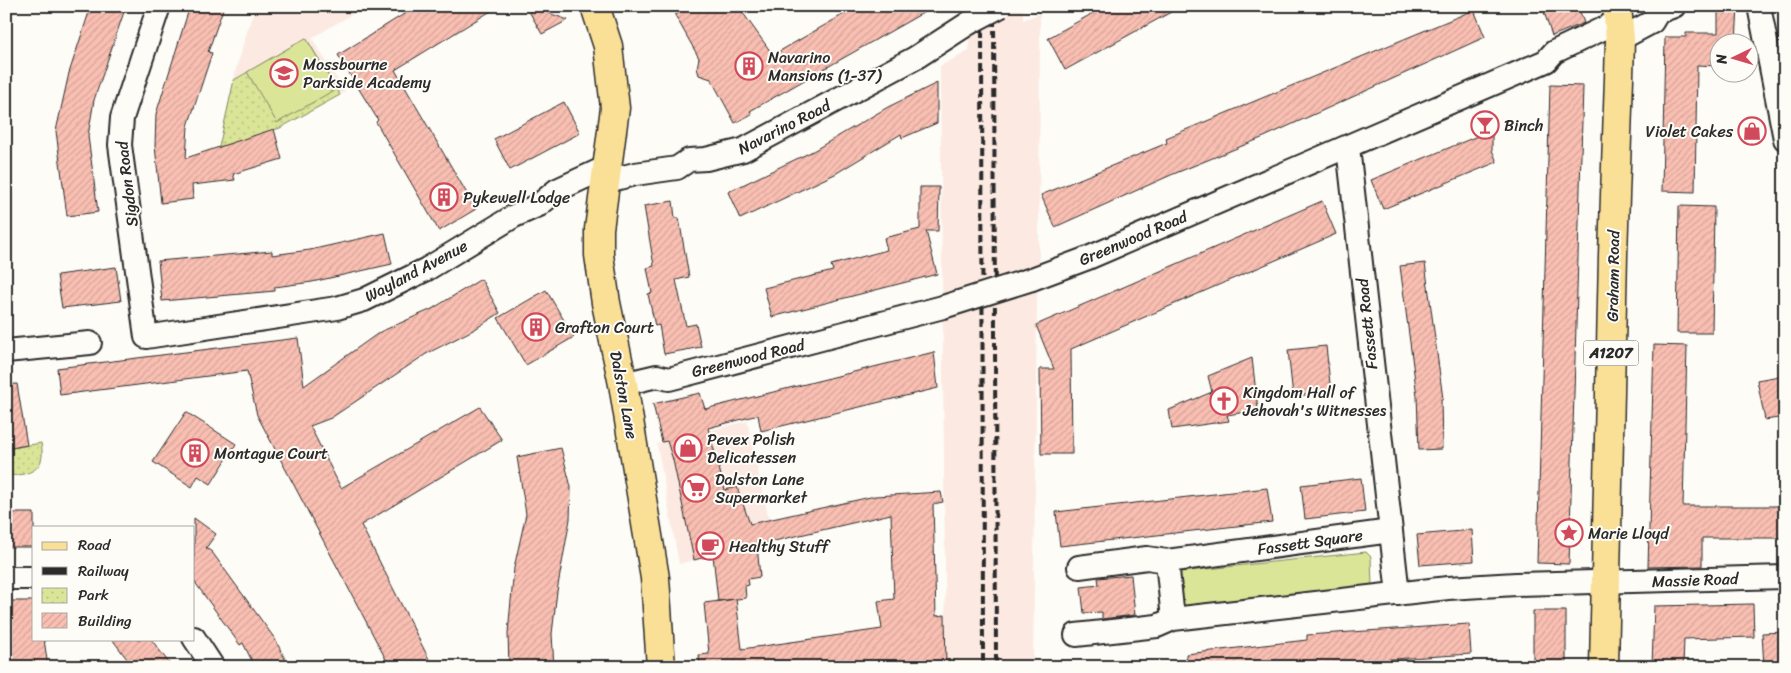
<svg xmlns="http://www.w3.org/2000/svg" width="1791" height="673" font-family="Sriracha,sans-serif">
	<defs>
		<pattern id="park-dots" width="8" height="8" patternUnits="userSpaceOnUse" patternTransform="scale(1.25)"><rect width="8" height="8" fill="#dae598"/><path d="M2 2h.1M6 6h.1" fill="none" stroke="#bbc583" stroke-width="1.8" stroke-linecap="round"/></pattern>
		<pattern id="building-hatch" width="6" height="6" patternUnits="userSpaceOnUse" patternTransform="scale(1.25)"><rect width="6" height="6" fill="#f9bfb2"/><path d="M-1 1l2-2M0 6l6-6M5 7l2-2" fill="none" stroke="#d6a499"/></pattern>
	</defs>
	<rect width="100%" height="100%" fill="#fdfcf7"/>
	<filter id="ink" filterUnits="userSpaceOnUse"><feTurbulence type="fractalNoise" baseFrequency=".02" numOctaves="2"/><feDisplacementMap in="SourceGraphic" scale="10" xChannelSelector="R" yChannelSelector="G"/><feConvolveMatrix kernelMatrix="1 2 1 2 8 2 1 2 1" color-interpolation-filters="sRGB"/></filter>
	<g filter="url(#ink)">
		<path fill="#fceae2" d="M255,6h111l-54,32 33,54 -65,36 -61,19 18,-82z
			M969,6h54v14l17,-7 -1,243 -2,48 -4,363h-87l-6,-601 29,-15z
			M747,421l22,99 -26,27 -64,17 -22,-120z"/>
		<path fill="url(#park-dots)" stroke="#828862" d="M306,38l34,57 -60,33 -61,19 15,-67z
			M41,443c6,28 -12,32 -35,33v-27z"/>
		<path fill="#dae598" stroke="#828862" d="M306,38l30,51 -59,34 -30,-51z
			M1366,552l5,5 1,29 -189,24 -7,-36 3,-2z"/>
		<path fill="url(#building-hatch)" stroke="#2b2b2b" d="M91,6h35l-32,94 -6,36 10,76 -31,4 -11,-85 13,-58z
			M190,6h34l-16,46 4,1 -24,73 -2,32 88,-29 8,30 -49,15 2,6 -43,5 1,14 -32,4 -6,-57 1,-32z
			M417,6h82l-104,64 81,139 -37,22 -63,-109 2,-2 -40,-65z
			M526,6h3l39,14 -26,14z
			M691,6h47l35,49 85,-49h77l-185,105 2,3 -17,9 -24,-44 -12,-4 -2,-7 2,-10 -24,-43z
			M1106,6h76l-117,64 -17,-32z
			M1542,6h36l6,17 -32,13z
			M1732,6h6l-2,36h-18v24l-21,-1 -2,127 -33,-1 3,-154h21v-4h32v-21z
			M1474,10l11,27 -221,100 -93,38 -116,52 -14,-32 126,-52 -1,-5z
			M937,83v40l-35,15 -1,-4 -66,40 -95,45 -12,-27 85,-41 75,-44z
			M1550,85l33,1 -14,478 -32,-1z
			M564,102l16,31 -70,37 -16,-31z
			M1492,130v20l5,12 -114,47 -12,-29z
			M920,187h19l-1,44h-12l11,43 -165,43 -8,-29 69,-17 -2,-6 56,-15 -3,-12 36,-9z
			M673,201l2,17h4l10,59 -13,3 10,46 10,-2 5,23 -37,7 -5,-29 -4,1 -7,-32 4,-1 -5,-25 7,-2 -10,-60z
			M1322,201l14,33 -265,115 1,105h-31l-1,-85h14l-18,-44z
			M1679,206l35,1 -2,126h-35z
			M385,233l7,31 -80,18 -37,5v4l-113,10 -4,-40 114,-10v4l38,-5z
			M1425,263l18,136h-2l1,50 -23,1 -2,-54 -17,-130z
			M116,267l5,34 -59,7 -5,-33z
			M481,279l19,34 -25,16 -49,25 -95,64 -21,8 31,62 139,-81 22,33 -141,85 72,142h-43l-133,-252 -10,-44 -187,24 -3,-27 241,-30 6,48 76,-54 52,-23z
			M546,290l28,47 -48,28 -28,-47z
			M1654,345l33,1 -4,160h102v32h-83v28l-54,1z
			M1326,346l5,47 -38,3 -5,-46z
			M934,352l4,36 -177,43 -3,-16 -50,13 17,62 12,-3 13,37 125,-28 66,-4 2,10 -10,2 3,112 9,-1 1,52h-246l-1,-12 10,-1 -5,-51 32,-4 6,50 140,-20 -4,-28 16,-2 -3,-85 -134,31 3,32 -12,2 1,6 -4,1 1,12 -28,3 -5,-46 -19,5 -21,-100 -6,-19 -5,1 -9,-38 47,-11 5,16z
			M1252,358l6,52 -31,5 2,6 -57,8 -3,-19 43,-18 -4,-16z
			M1785,375v42l-20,3 -8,-40z
			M17,384l10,61 -21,4v-64z
			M186,412l50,32 -25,40 -13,-8 -6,11 -39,-25z
			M561,448l10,39 -1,32 -13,72 -5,43 2,33h-45l-1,-34 6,-65 12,-54 -9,-57z
			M1361,478l4,34 -60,7 -4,-34z
			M1267,488l5,34 -212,24 -4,-34z
			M6,513h28v34h-28z
			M194,518l22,16 -10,14 6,4 63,87 14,28h-34l-12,-24 -3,2 -46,-64z
			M1472,530l2,31 -54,4 -3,-30z
			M1131,575l4,40 -33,4v-7l-18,1 -3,-26 18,-2 -1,-7z
			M6,601h28v38h10l4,28h-33l-9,-41z
			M1753,604l1,33 -70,2 -1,28h-31l2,-61z
			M1533,611h33v56h-33z
			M1469,624l2,30 -169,11 1,2h-116l-1,-13 121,-14v-5z
			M1785,632v35h-21l-2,-34z
			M112,639h39l21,28h-39z"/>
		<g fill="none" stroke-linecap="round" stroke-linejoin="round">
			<g stroke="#2b2b2b" stroke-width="26">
				<path id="street" d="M159,6l-37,112 -2,27 26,192 191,-29 27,-8 63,-31 87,-53 25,-11 18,-15 52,-24
					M1759,6l26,133
					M1620,39l32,-17 6,-10 16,-6
					M1348,147l50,447
					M607,181l28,-7 42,-6 12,-8 17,-1 37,-9 172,-92 54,-35
					M1032,279l56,-21 458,-197 8,-9 65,-31
					M6,351l84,-8
					M623,384l34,-8 12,3 274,-72
					M1167,561l6,58
					M1079,567l68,-9 20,3 224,-30
					M6,578h28
					M1076,635l81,-9 16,-7 275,-31 68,-4 269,-7
					M194,638l19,29"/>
			</g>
			<g stroke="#2b2b2b" stroke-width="31">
				<path id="primary" d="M595,6l13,40 7,62 -16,121v26l7,48 17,81 32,194 6,89
					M1604,667l9,-412 6,-177 1,-39 -3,-33"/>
			</g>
			<use href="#street" stroke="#fdfcf7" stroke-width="22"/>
			<use href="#primary" stroke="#fadf96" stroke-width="28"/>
			<path stroke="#2b2b2b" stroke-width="4" stroke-dasharray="8 4" stroke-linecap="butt" d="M982,6l1,661
				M994,6l2,661"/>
			<g stroke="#2b2b2b" stroke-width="26" stroke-linecap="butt">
				<path id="street-bridge" d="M969,23l32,-17
					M943,307l89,-28"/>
			</g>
			<use href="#street-bridge" stroke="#fdfcf7" stroke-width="22"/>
		</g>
	</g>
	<defs>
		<g id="building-ring" transform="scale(1.4375)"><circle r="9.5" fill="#fdfcf7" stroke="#d1495b" stroke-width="1.5"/><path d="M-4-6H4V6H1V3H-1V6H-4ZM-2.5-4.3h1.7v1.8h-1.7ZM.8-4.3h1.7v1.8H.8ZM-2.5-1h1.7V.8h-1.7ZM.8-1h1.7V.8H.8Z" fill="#d1495b"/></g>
		<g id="school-ring" transform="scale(1.4375)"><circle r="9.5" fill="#fdfcf7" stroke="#d1495b" stroke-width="1.5"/><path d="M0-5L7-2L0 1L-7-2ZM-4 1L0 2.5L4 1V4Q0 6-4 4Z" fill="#d1495b"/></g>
		<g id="bar-ring" transform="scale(1.4375)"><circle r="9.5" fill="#fdfcf7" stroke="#d1495b" stroke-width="1.5"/><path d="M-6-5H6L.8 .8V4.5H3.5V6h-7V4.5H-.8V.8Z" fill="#d1495b"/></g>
		<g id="shop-ring" transform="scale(1.4375)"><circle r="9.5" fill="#fdfcf7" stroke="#d1495b" stroke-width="1.5"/><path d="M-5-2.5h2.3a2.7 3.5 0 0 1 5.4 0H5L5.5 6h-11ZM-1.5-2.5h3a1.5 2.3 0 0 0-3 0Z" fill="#d1495b"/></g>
		<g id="church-ring" transform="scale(1.4375)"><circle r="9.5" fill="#fdfcf7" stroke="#d1495b" stroke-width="1.5"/><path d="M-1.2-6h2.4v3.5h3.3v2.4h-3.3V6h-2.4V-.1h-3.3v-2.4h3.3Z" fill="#d1495b"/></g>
		<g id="supermarket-ring" transform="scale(1.4375)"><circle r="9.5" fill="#fdfcf7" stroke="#d1495b" stroke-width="1.5"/><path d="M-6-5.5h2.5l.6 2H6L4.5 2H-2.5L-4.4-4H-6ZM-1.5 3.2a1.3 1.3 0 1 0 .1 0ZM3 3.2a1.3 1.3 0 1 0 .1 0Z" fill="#d1495b"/></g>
		<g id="sight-ring" transform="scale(1.4375)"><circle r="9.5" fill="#fdfcf7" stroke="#d1495b" stroke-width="1.5"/><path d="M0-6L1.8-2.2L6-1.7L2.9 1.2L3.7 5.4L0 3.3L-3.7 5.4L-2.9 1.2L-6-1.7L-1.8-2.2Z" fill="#d1495b"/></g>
		<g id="cafe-ring" transform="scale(1.4375)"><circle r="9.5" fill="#fdfcf7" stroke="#d1495b" stroke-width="1.5"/><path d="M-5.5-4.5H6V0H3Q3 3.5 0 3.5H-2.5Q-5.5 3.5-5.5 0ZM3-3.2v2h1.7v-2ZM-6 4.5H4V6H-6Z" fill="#d1495b"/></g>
	</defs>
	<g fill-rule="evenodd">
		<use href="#building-ring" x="749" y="66"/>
		<use href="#school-ring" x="284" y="73"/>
		<use href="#bar-ring" x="1485" y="125"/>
		<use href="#shop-ring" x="1752" y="131"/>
		<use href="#building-ring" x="444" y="197"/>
		<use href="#building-ring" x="536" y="327"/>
		<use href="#church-ring" x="1224" y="401"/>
		<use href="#shop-ring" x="688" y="448"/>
		<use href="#building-ring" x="195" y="453"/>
		<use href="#supermarket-ring" x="696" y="488"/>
		<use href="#sight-ring" x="1569" y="533"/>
		<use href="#cafe-ring" x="710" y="546"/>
	</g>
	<g text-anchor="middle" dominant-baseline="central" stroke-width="4" stroke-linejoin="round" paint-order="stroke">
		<rect fill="#fdfcf7" stroke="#6a6a68" stroke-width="1" x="1583.5" y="340.5" width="55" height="25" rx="4"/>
		<g font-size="15" font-weight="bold" fill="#2b2b2b">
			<text x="1611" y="353">A1207</text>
		</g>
		<g font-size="16" fill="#2b2b2b" stroke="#fdfcf7" text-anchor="start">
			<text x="768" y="57">Navarino<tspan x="768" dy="18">Mansions (1-37)</tspan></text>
			<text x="303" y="64">Mossbourne<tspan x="303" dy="18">Parkside Academy</tspan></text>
			<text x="1504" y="125">Binch</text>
			<text x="1733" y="131" text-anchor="end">Violet Cakes</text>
			<text x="463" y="197">Pykewell Lodge</text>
			<text x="555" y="327">Grafton Court</text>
			<text x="1243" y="392">Kingdom Hall of<tspan x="1243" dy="18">Jehovah's Witnesses</tspan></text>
			<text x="707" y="439">Pevex Polish<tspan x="707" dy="18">Delicatessen</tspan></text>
			<text x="214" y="453">Montague Court</text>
			<text x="715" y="479">Dalston Lane<tspan x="715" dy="18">Supermarket</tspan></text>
			<text x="1588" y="533">Marie Lloyd</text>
			<text x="729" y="546">Healthy Stuff</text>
		</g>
		<g font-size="16" fill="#2b2b2b" stroke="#fdfcf7">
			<text transform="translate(784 127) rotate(-27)">Navarino Road</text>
			<text transform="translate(127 184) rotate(-97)">Sigdon Road</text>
			<text transform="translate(1133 238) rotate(-23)">Greenwood Road</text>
			<text transform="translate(416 271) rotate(-28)">Wayland Avenue</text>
			<text transform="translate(1613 276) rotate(-89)">Graham Road</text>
			<text transform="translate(1367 324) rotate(-96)">Fassett Road</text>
			<text transform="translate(748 358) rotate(-14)">Greenwood Road</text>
			<text transform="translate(624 395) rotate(79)">Dalston Lane</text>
			<text transform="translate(1310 542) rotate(-8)">Fassett Square</text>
			<text transform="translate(1695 580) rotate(-2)">Massie Road</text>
		</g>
	</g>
	<rect width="1791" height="673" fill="none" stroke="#fdfcf7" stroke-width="25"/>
	<rect x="12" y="12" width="1766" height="648" fill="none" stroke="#2b2b2b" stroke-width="2" filter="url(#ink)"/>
	<rect x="32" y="526" width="162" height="115" fill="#fdfcf7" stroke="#a9a8a5"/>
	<rect x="42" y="542" width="25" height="8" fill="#fadf96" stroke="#a9a8a5"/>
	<text x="78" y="550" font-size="15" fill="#2b2b2b">Road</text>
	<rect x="42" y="567" width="25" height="8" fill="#2b2b2b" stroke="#a9a8a5"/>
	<text x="78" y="576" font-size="15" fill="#2b2b2b">Railway</text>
	<rect x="42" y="588" width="25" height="15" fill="url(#park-dots)" stroke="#a9a8a5"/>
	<text x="78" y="600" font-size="15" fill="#2b2b2b">Park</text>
	<rect x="42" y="613" width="25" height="15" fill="url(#building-hatch)" stroke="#a9a8a5"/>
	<text x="78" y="626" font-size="15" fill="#2b2b2b">Building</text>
	<g transform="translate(1734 58) rotate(265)"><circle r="24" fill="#fdfcf7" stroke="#a9a8a5"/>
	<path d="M0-4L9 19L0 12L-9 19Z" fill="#d1495b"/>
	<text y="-8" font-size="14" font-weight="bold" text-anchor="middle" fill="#2b2b2b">N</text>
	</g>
</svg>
